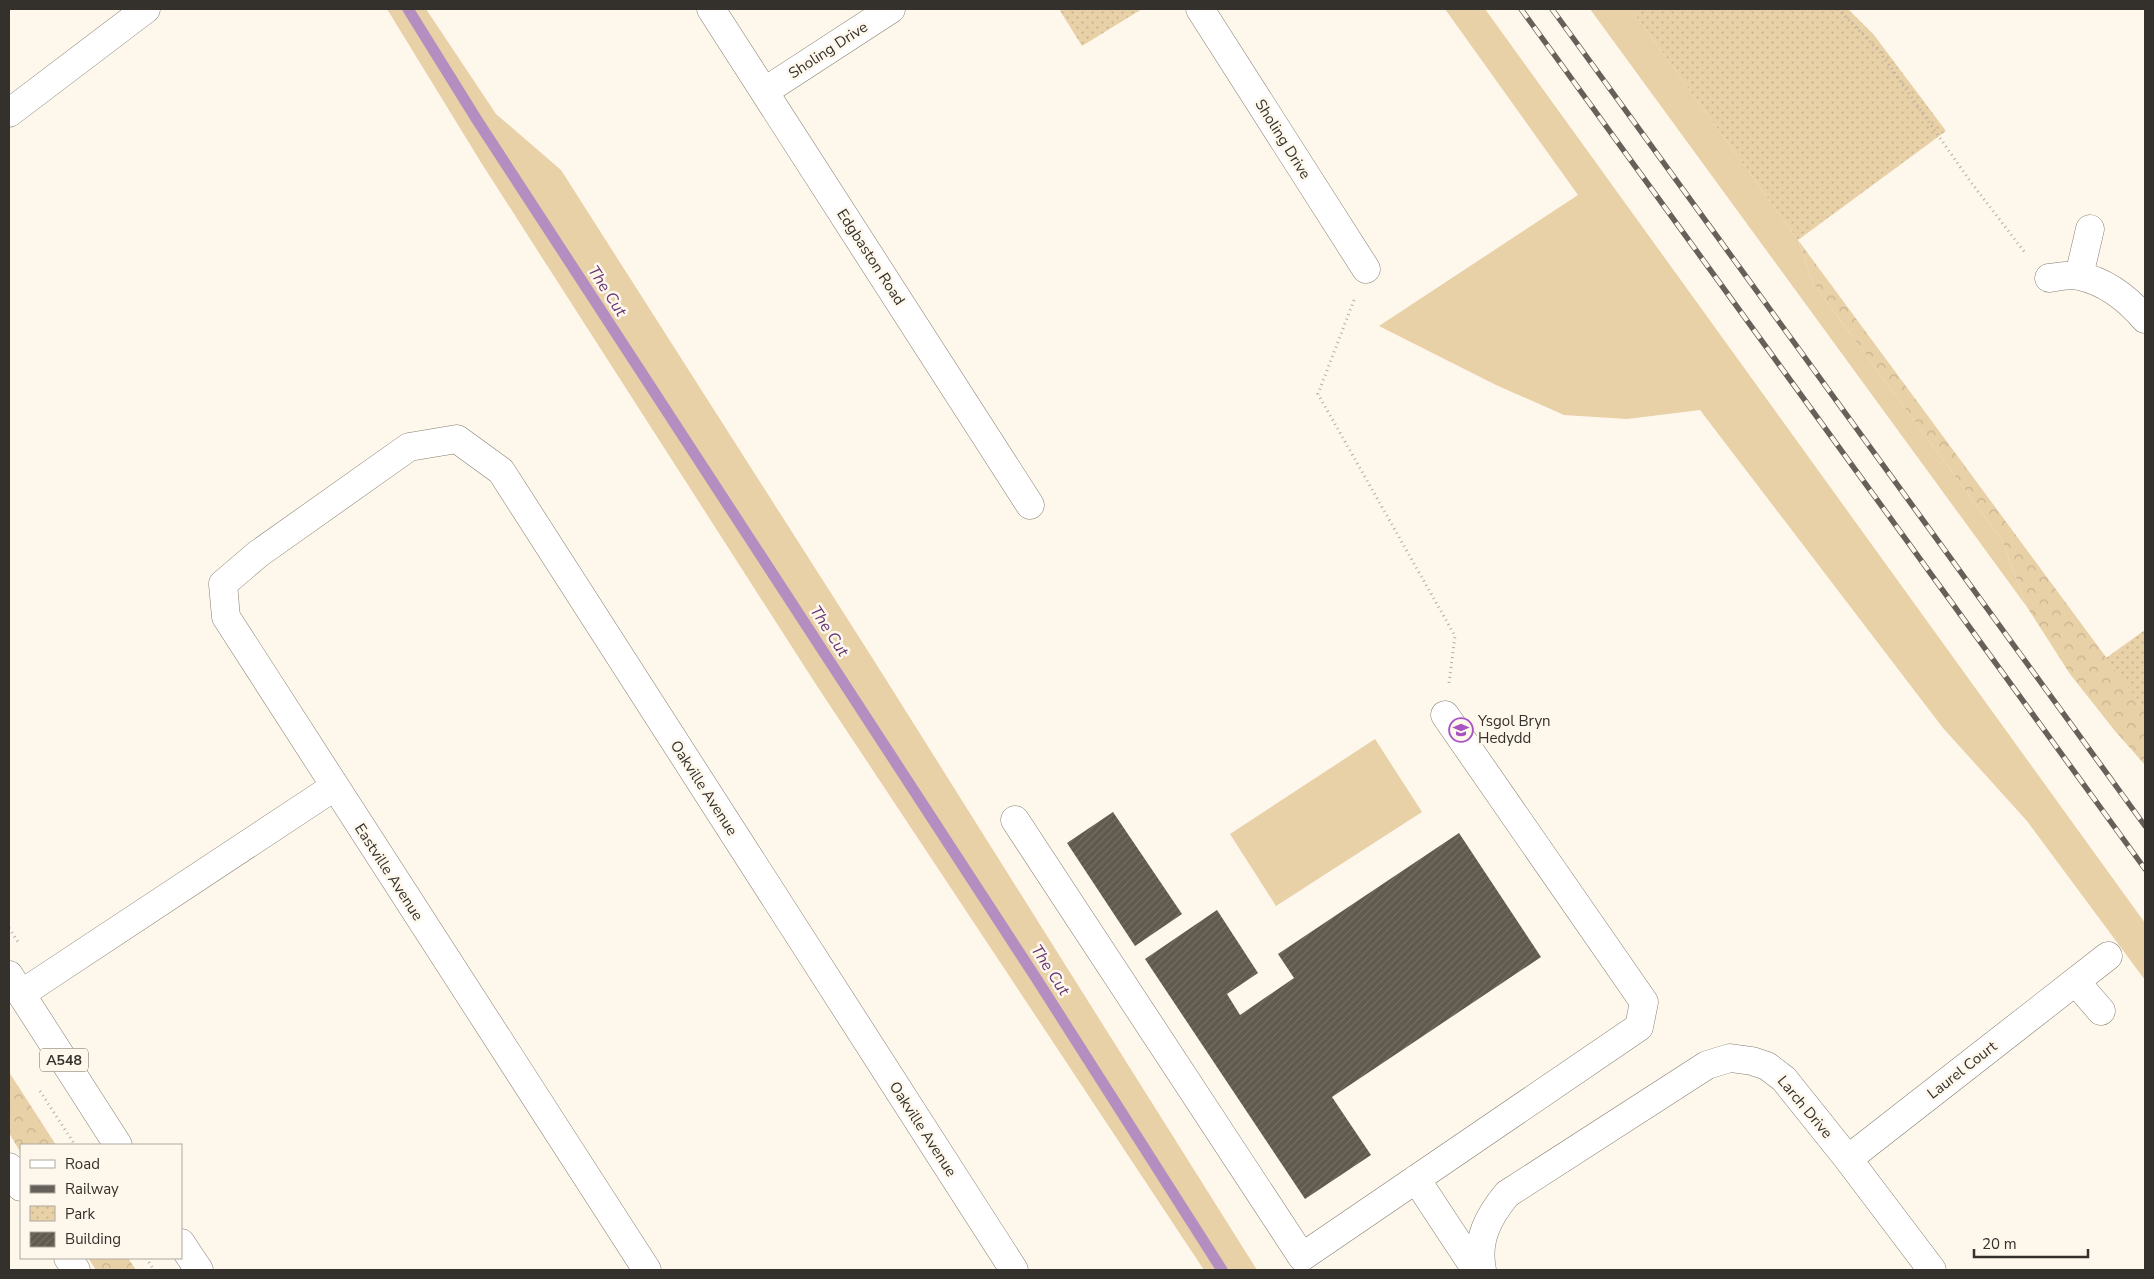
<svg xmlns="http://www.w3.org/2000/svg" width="2154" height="1279" font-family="'Nunito Sans',sans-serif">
	<defs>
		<pattern id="forest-crowns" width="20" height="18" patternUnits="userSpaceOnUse" patternTransform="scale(1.25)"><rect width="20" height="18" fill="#e8d0a7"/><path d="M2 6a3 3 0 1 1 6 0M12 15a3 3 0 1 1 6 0" fill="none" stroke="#c8b390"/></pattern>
		<pattern id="park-dots" width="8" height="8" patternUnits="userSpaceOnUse" patternTransform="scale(1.25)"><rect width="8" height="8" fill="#e8d0a7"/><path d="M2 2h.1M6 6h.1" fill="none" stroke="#c8b390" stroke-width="1.8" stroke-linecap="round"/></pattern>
		<pattern id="building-hatch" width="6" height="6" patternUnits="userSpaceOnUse" patternTransform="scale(1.25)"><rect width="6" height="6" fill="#60594d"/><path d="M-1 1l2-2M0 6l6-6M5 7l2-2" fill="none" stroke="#746e64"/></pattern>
	</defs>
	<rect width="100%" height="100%" fill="#fef7ec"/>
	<path fill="#e8d0a7" d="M387,9h39l70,105 65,56 312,489 384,611h-53l-387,-584 -335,-522z
		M1445,9h40l660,914v57l-118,-159 -84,-93 -243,-318 -73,9 -63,-4 -68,-30 -117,-59 199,-131z
		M1590,9h41l167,231 15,43 189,257 25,67z
		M1375,739l47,73 -146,94 -46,-72z"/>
	<path fill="url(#forest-crowns)" d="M1798,240l347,470v55l-30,-34 -45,-57 -43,-67 -25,-67 -189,-257z
		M9,1072l47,73h-35v8l-12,-20z
		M88,1258h40l8,12h-40z"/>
	<path fill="url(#park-dots)" d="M1059,9h83l-60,37z
		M1631,9h217l26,26 72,96 -148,109z
		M2145,630v80l-39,-52z"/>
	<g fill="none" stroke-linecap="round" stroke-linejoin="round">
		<path stroke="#b48ec0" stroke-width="11" d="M408,9l69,111 559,858 186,292"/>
	</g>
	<path fill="url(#building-hatch)" d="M1113,812l69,102 -47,32 -68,-103z
		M1459,833l82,124 -209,140 39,58 -66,44 -160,-240 72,-49 41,63 -31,21 13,21 54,-37 -16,-24z"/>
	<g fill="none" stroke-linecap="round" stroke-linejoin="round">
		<g stroke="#857d70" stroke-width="29">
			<path id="minor" d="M711,9l319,496
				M1200,9l166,260
				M765,91l126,-82
				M9,113l137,-104
				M2079,276l11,-47
				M2049,278c9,-1 22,-4 31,-2 26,6 48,23 65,43
				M1015,820l287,437 337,-230 5,-25 -199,-287
				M2076,982l25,29
				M21,994l313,-207
				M1848,1159l260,-203
				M9,1167l12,20
				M1416,1179l60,91
				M68,1258l8,12
				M647,1270l-421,-653 -3,-33 35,-30 151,-107 48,-8 44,32 513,799
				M1482,1270c-6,-30 6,-53 25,-76l200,-129 23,-7 22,3 15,5 17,13 64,80 84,111"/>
		</g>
		<g stroke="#857d70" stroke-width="29">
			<path id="major" d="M9,975l109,170
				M181,1243l18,27"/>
		</g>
		<path stroke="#b3aea5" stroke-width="3" stroke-dasharray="1 4" stroke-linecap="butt" d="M1838,9l42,43 90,129 56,73
			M1354,300l-36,94 137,242 -6,47
			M9,928l9,14
			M40,1091l35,54
			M146,1258l8,12"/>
		<use href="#minor" stroke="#fff" stroke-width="28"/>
		<use href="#major" stroke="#fff" stroke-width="28"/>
		<g stroke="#65615a" stroke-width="5.5">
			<path id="rail" d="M1521,9l624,860
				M1552,9l593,817"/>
		</g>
		<use href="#rail" stroke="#fef7ec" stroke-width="4" stroke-dasharray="11" stroke-linecap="butt"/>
	</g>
	<defs>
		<g id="school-ring" transform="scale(1.25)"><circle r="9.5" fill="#fef7ec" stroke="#a954c3" stroke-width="1.5"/><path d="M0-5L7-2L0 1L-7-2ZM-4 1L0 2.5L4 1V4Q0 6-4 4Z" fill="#a954c3"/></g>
	</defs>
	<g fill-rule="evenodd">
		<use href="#school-ring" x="1461" y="730"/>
	</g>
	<g text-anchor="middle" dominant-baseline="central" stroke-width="5" stroke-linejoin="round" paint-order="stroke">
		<rect fill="#fef7ec" stroke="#716c66" stroke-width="1" x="40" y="1048.5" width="48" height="23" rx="4"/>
		<g font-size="14" font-weight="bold" fill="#34312c">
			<text x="64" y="1060">A548</text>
		</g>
		<g font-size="15" fill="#34312c" stroke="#fef7ec">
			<text transform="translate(828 50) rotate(-33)">Sholing Drive</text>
			<text transform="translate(1283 139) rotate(58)">Sholing Drive</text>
			<text transform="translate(871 257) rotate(57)">Edgbaston Road</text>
			<text transform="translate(704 788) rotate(57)">Oakville Avenue</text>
			<text transform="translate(389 872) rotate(57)">Eastville Avenue</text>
			<text transform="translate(1962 1070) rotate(-38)">Laurel Court</text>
			<text transform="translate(1805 1107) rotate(50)">Larch Drive</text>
			<text transform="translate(923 1129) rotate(57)">Oakville Avenue</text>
		</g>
		<g font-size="15" fill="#34312c" stroke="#fef7ec" text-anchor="start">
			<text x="1478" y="721">Ysgol Bryn<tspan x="1478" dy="17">Hedydd</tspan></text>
		</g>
		<g font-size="16" font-style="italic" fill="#663675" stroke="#fef7ec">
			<text transform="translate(607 291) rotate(57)">The Cut</text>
			<text transform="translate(829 631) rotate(57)">The Cut</text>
			<text transform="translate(1050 970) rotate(57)">The Cut</text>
		</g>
	</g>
	<rect width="2154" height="1279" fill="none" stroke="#34312c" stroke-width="20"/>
	<rect x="20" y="1144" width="162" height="115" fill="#fef7ec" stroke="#ada89f"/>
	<rect x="30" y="1160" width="25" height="8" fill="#ffffff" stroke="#ada89f"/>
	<text x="65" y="1169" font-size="15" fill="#34312c">Road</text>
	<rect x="30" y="1185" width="25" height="8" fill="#65615a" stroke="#ada89f"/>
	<text x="65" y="1194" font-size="15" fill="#34312c">Railway</text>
	<rect x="30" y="1206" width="25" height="15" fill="url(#park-dots)" stroke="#ada89f"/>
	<text x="65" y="1219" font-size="15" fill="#34312c">Park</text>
	<rect x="30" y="1232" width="25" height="15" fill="url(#building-hatch)" stroke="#ada89f"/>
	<text x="65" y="1244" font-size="15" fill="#34312c">Building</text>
	<path d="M1974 1249v8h114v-8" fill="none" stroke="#34312c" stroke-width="2.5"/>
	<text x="1982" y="1249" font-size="15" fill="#34312c" stroke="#fef7ec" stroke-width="4" paint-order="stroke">20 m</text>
</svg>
